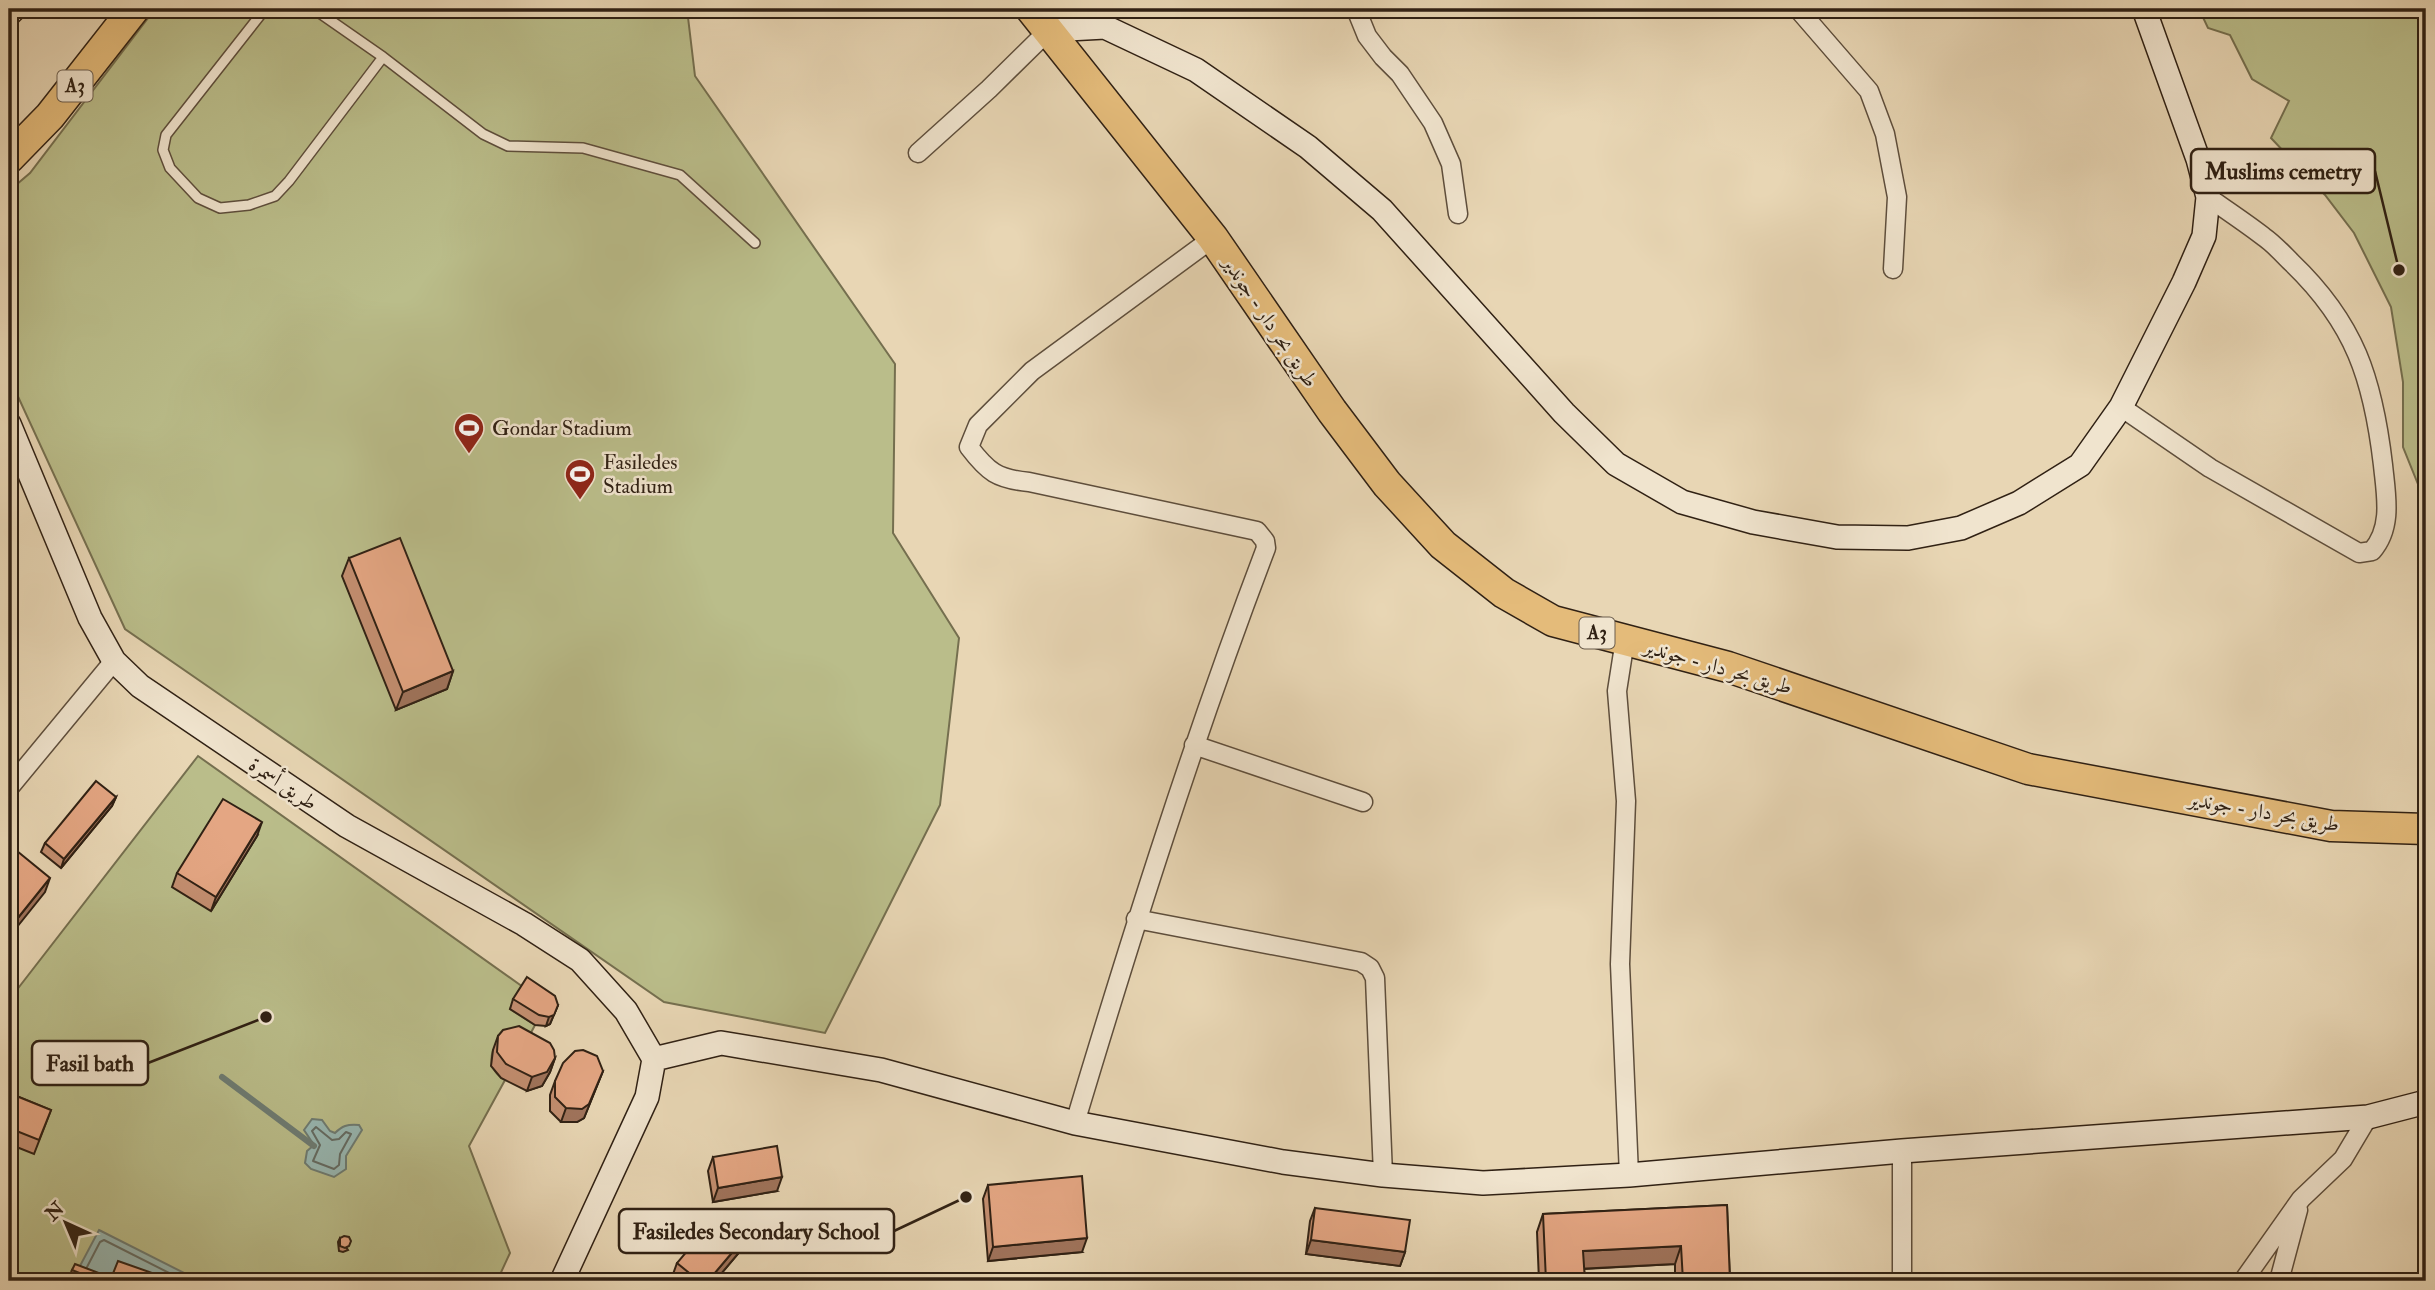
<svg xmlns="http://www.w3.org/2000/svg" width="2435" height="1290" font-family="'IM FELL Double Pica',Amiri,serif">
	<rect width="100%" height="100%" fill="#e8d6b4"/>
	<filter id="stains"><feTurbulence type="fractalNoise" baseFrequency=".00286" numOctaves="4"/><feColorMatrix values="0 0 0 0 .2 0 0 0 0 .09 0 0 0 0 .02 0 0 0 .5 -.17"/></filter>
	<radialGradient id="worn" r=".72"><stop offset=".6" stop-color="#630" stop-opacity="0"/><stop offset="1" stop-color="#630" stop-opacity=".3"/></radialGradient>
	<path fill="#babd8a" stroke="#756f4f" stroke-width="2" d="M155,9h532l8,67 200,288 -2,169 66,105 -19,167 -115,228 -161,-31 -539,-373 -116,-252v-186l21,-18z
		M2199,9h227v495l-23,-57v-65l-12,-75 -37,-74 -29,-38 -54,-57 18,-37 -37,-22 -22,-44 -22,-7z
		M198,756l325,231 -13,22 25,16 -10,19 -32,6c-4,13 0,23 12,30l-36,66 41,107 -13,28h-488v-281z"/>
	<path fill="#98b8b3" stroke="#6e7c73" stroke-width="2" d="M312,1119l10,1 8,11 5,2c7,-7 12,-9 24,-8l3,5 -16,26v13l-12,8 -23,-8 -6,-6 2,-12 7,-6 -10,-15z
		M99,1230l101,51h-128z"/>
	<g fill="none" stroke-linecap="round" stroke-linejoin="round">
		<path stroke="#646c64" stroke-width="2" d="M316,1127l16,13 7,-1 7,-7 5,2 -11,20 -1,11 -5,4 -21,-8 7,-16 -8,-14z
			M87,1267l13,-25 4,-2 81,41"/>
		<path stroke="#6e7c73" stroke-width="6" d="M222,1077l92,69"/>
		<g stroke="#5e4e3c" stroke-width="12">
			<path id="lane" d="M265,9l-99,126 -3,15 7,18 28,30 22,10 29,-3 26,-9 14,-15 94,-124
				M314,9l69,48 100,77 25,12 75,2 97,27 75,68"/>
		</g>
		<g stroke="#5e4e3c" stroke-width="21">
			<path id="street" d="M1356,9l11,27 16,21 17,17 33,49 18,41 7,50
				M1798,9l71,82 16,43 12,63 -4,72
				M918,153l71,-64 60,-59
				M2121,407l89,61 149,85 13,-2c21,-24 14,-56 11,-86 -10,-86 -28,-142 -92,-203 -8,-8 -17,-18 -27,-25 -18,-14 -38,-27 -56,-40
				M1625,640l-8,51 9,110 -6,163 9,211
				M1194,745l169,57
				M9,788l105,-127
				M1136,919l225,43 9,6 5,10 8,197
				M1075,1123c58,-193 119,-386 191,-575l-1,-7 -8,-10 -228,-49c-32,-3 -41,-10 -60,-35l9,-22 54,-54 181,-133
				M1902,1151v130
				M2243,1281l58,-82 42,-40 25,-42
				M2279,1281l19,-71"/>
		</g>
		<g stroke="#302114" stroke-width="26">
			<path id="secondary" d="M9,14l5,-5
				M1049,30l56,-3 91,43 112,77 74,63 182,203 52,51 66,38 71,20 84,15 71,1 53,-10 58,-25 61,-38 41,-58 63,-125 20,-46 4,-39 -10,-38 -54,-150
				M9,424l81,194 24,43 26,25 207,140 177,98 56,36 46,51 28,48
				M654,1059l67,-16 160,27 194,53 208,39 100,13 100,8 146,-8 273,-24 466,-34 58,-15
				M562,1281l85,-184 7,-38"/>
		</g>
		<g stroke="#302114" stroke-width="33">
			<path id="highway" d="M1031,9l182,229 119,173 55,73 56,61 61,48 49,28 175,46 300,102 303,57 95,3
				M9,158l41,-42 84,-107"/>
		</g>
		<use href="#lane" stroke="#f0e4ce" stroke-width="9"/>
		<use href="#street" stroke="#f0e4ce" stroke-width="18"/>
		<use href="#secondary" stroke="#f0e4ce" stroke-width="23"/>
		<use href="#highway" stroke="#e4bb7a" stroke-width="30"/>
	</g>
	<path fill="#c48f71" stroke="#302114" stroke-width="2" d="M349,558l104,113 -6,18 -51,21 -54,-134z
		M116,797l-4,9 -51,62 -20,-16 4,-9z
		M257,836l-46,75 -39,-24 5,-14z
		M513,999l45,6 -8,19 -4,2 -11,-1 -25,-16z
		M498,1036l57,22 -5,14 -8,14 -15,5 -26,-13 -10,-12 2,-16z
		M603,1071l-19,47 -7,4h-16l-11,-11v-16l5,-14z
		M9,1093l42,17 -17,44 -25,-10z
		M713,1157l64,34 -64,11 -5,-31z
		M988,1185l94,67 -94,9 -5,-62z
		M1727,1205l3,76h-55v-17l-91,5 1,12h-46l-2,-49 6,-18z
		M1315,1208l90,44 -5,14 -94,-12 4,-33z
		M747,1235l-5,14 -27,32h-38l-5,-4 5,-14z
		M340,1238l8,12 -5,2 -4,-1 -1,-9z
		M72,1270l40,8 40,3h-66l-16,-6z"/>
	<path fill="#a0745c" stroke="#302114" stroke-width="2" d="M453,671l-6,18 -51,21 7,-18z
		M116,797l-4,9 -51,62 3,-9z
		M262,822l-5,14 -46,75 5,-14z
		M50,878l-5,14 -36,45v-8z
		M558,1005l-8,19 -4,2 3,-9z
		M555,1058l-5,14 -8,14 -15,5 5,-14z
		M603,1071l-19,47 -7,4h-16l5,-14z
		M782,1177l-5,14 -64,11 5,-14z
		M747,1235l-5,14 -27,32h-7z
		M1087,1238l-5,14 -94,9 5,-14z
		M1311,1240l94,12 -5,14 -94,-12z
		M1681,1246l-6,18 -98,5 6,-18z"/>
	<path fill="#e4a683" stroke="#302114" stroke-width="2" d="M400,538l53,133 -50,21 -54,-134z
		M96,781l20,16 -52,62 -19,-16z
		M223,799l39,23 -46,75 -39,-24z
		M17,851l33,27 -41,51v-67z
		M527,977l28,19 3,9 -4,10 -5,2 -10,-2 -26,-16z
		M519,1026l31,17 4,7 1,8 -8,14 -15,5 -26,-13 -9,-12 1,-16 5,-6z
		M583,1050l14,6 6,15 -14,33 -7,5 -16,-1 -11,-11v-16l8,-18 12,-12z
		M9,1093l42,17 -12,30 -30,-12z
		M777,1146l5,31 -64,11 -5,-31z
		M1082,1176l5,62 -94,9 -5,-62z
		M1727,1205l3,76h-47l-2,-35 -98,5 2,30h-39l-3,-67z
		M1315,1208l95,12 -5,32 -94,-12z
		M720,1212l27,23 -39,46h-9l-22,-18z
		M344,1236l5,1 2,4 -2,5 -4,2 -5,-2v-8z
		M118,1261l37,13 -3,7h-42z
		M75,1264l37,14 -1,3h-11l-28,-11z"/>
	<defs>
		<g id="stadium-pin" transform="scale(1.575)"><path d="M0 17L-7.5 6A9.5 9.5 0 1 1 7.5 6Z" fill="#8f2418" stroke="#f0e4ce"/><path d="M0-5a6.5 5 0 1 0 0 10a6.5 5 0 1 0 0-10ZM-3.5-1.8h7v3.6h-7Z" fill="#fff"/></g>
	</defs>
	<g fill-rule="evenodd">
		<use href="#stadium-pin" x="469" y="428"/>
		<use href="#stadium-pin" x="580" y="474"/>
	</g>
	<g text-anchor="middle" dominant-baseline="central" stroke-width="5" stroke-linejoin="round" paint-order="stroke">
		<g fill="#f0e4ce" stroke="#6a5c4c" stroke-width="2">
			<rect x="57.5" y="70.5" width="35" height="31" rx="5"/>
			<rect x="1579.5" y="617.5" width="35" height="31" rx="5"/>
		</g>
		<g font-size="19" font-weight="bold" fill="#302114">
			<text x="75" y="86">A3</text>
			<text x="1597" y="633">A3</text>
		</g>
		<g font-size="21" fill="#302114" stroke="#f0e4ce">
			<text transform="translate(1270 322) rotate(56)">طريق بحر دار - جوندير</text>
			<text transform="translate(1718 667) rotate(16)">طريق بحر دار - جوندير</text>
			<text transform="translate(283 784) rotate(34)">طريق أسمرة</text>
			<text transform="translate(2264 812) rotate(10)">طريق بحر دار - جوندير</text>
		</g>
		<g font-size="21" fill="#302114" stroke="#f0e4ce" text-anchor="start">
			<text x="492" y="428">Gondar Stadium</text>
			<text x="603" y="462">Fasiledes<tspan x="603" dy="24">Stadium</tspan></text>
		</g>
	</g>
	<path fill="none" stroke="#302114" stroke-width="2.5" d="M2399 270L2375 171M266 1017L148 1063M966 1197L894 1231"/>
	<g fill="#302114" stroke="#f0e4ce" stroke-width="2.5">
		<circle cx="2399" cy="270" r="7"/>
		<circle cx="266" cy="1017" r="7"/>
		<circle cx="966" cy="1197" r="7"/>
	</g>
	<g fill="#f0e4ce" stroke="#302114" stroke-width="2.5">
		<rect x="2191" y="149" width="184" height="44" rx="7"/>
		<rect x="32" y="1041" width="116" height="44" rx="7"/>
		<rect x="619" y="1209" width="275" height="44" rx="7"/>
	</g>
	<g font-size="23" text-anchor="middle" font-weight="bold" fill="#302114">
		<text x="2283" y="179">Muslims cemetry</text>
		<text x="90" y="1071">Fasil bath</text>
		<text x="756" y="1239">Fasiledes Secondary School</text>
	</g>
	<rect width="2435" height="1290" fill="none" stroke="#e8d6b4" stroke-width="35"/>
	<rect x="10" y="10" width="2414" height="1269" fill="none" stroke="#302114" stroke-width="3.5"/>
	<rect x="18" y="18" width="2400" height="1255" fill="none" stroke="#302114" stroke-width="2"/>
	<g transform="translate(66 1223) rotate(316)" stroke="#f0e4ce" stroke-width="5" paint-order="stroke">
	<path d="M0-5L12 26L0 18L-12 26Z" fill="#302114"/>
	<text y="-10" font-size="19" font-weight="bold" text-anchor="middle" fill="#302114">N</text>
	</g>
	<rect width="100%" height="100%" filter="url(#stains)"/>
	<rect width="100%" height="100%" fill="url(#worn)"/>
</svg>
